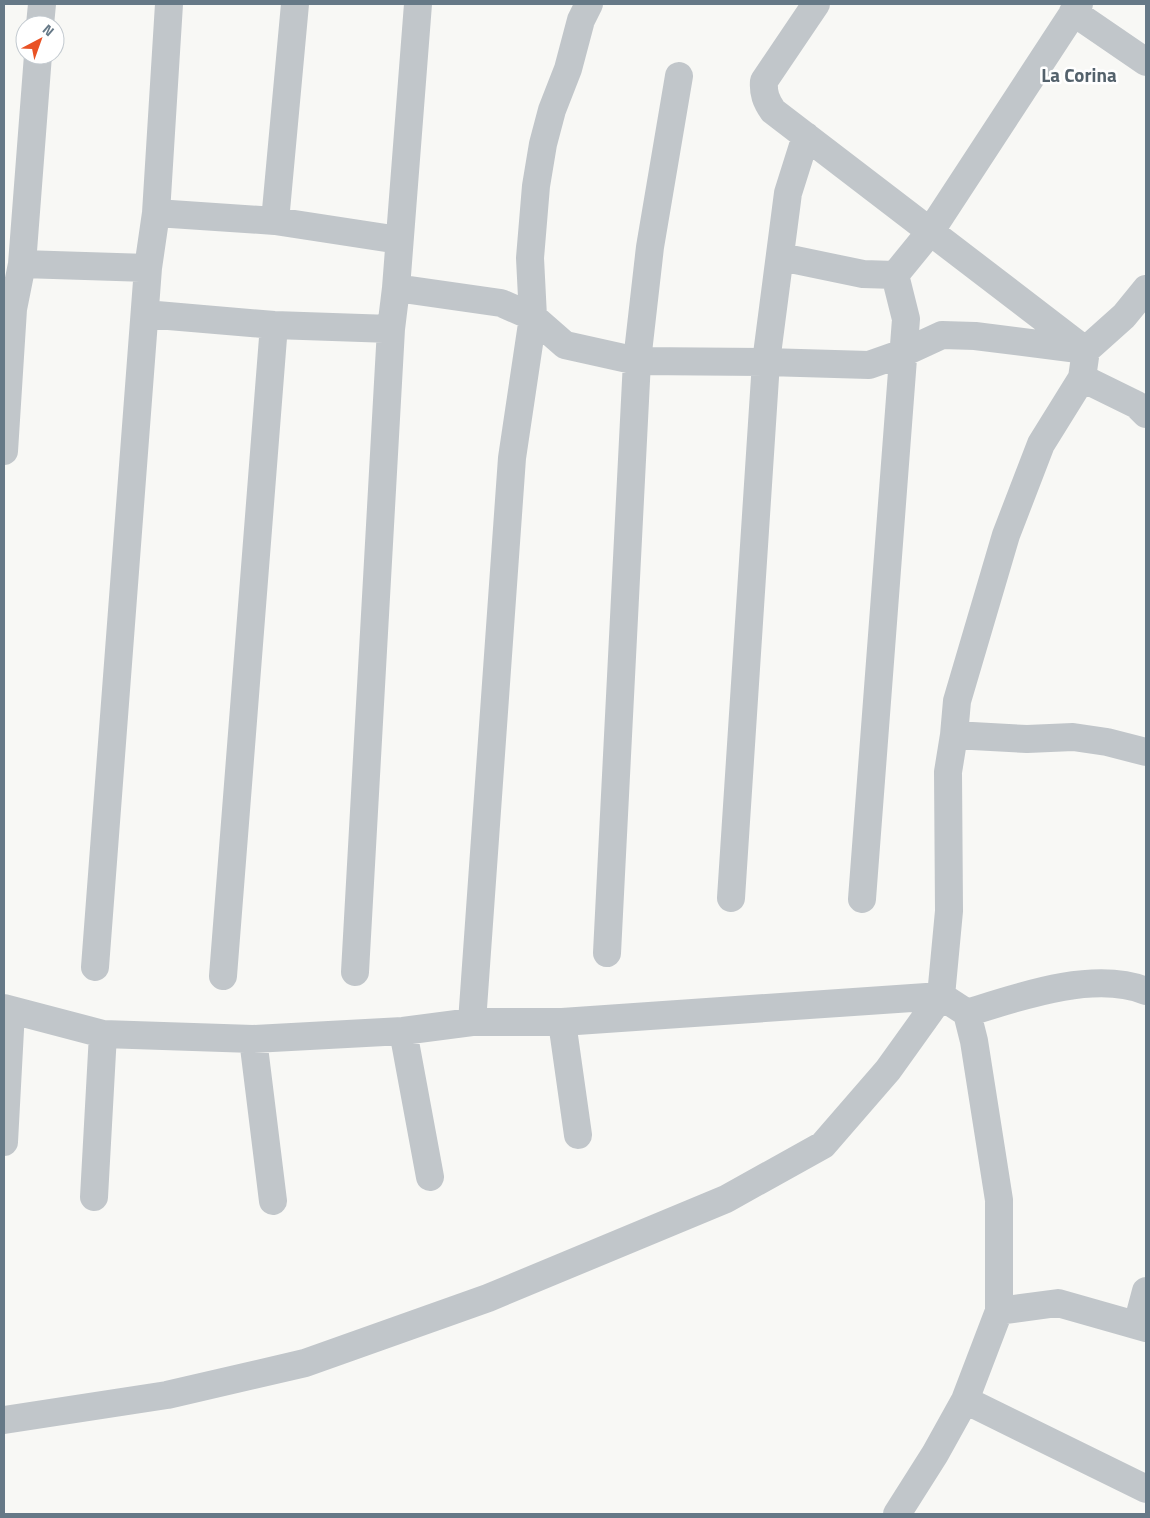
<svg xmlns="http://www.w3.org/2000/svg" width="1150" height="1518" font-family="'Titillium Web',sans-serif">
	<rect width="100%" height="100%" fill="#f8f8f5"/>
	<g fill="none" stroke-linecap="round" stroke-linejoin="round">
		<path stroke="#c1c6ca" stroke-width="28" d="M816,4l-52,77c-1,12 2,20 9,30l312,239
			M1073,12l73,50
			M40,25l2,-21
			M156,213l119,8 124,19
			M275,221l20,-217
			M781,257l82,17 32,1
			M22,264l126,4
			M396,288l105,15 32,14 32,28 72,16 129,1 103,3 34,-12 39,-18 33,1 111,14
			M145,314l129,11 117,4
			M1082,378l55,27 9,9
			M4,451l9,-142 9,-45 16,-209
			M954,735l73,4 46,-2 34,5 39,10
			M731,898l35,-536 22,-169 18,-57
			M862,899l44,-580 -11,-44 35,-43 149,-228
			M607,953l30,-592 13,-114 29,-171
			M95,967l53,-699 8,-55 13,-209
			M355,972l36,-643 5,-41 22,-284
			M223,976l51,-651
			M4,1008l99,26 150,5 150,-8 69,-9h90l379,-26 26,17c51,-16 127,-43 179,-22
			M472,1022l40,-564 21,-141 -3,-59 6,-72 7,-42 9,-34 16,-41 13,-49 8,-16
			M562,1022l16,113
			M403,1031l27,146
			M253,1039l20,162
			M4,1142l7,-131
			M94,1197l9,-163
			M999,1311l59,-8 88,25
			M1137,1325l9,-34
			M965,1400l181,89
			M4,1420l163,-25 138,-32 183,-65 238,-99 97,-54 65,-75 53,-74 8,-85 -1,-139 6,-37 3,-34 49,-166 35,-91 41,-66 4,-28 38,-34 22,-27
			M897,1514l38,-60 30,-54 34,-89v-111l-25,-159 -7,-28"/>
	</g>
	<g text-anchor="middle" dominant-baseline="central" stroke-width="5" stroke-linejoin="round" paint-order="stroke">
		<g font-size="19" font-weight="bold" fill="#54626c" stroke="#fff">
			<text x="1079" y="74">La Corina</text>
		</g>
	</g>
	<rect width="1150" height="1518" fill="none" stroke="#667987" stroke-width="10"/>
	<g transform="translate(40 40) rotate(41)"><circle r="24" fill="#ffffff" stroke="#c2c9cf"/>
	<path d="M0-4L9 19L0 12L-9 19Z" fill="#e95225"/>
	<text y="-8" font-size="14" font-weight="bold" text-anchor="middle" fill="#667987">N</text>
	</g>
</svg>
